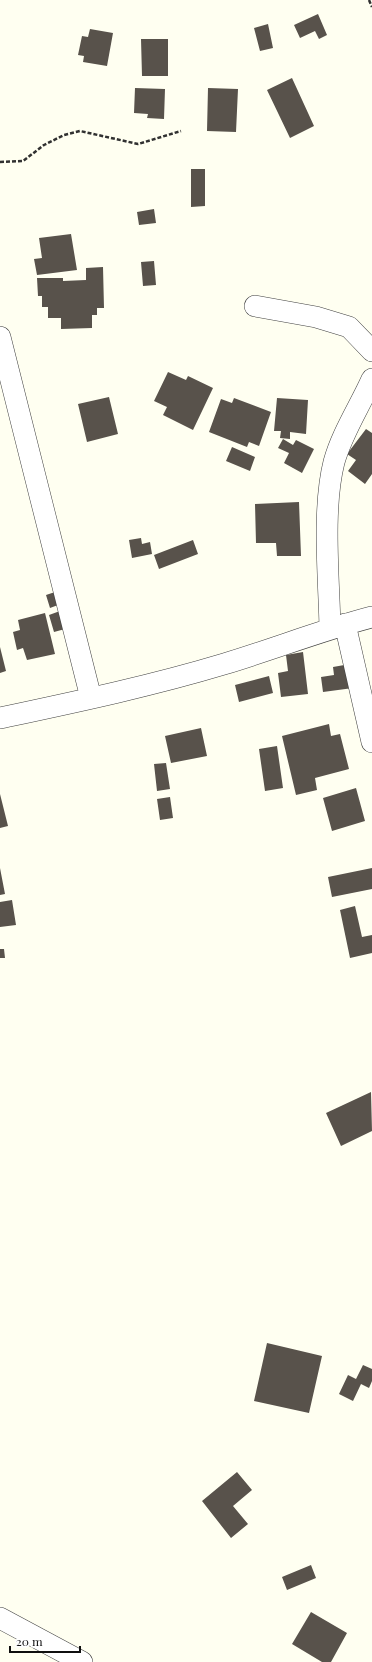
<svg xmlns="http://www.w3.org/2000/svg" width="372" height="1662" font-family="'Playfair Display',serif">
	<rect width="100%" height="100%" fill="#fffff1"/>
	<path fill="#58524b" d="M318,14l9,21 -8,4 -4,-8 -15,7 -6,-13z
		M268,24l5,24 -13,3 -6,-23z
		M90,29l23,4 -6,33 -24,-4 1,-6 -6,-1 4,-19 6,1z
		M141,39h27v37h-26z
		M292,78l22,48 -24,12 -23,-48z
		M135,88l30,1 -1,30 -17,-1 1,-4 -14,-1z
		M208,88l30,1 -2,43 -29,-1z
		M191,169h14v37l-14,1z
		M154,209l2,14 -17,2 -2,-13z
		M71,234l6,36 -40,5 -3,-16 8,-1 -3,-20z
		M154,261l2,24 -13,1 -2,-24z
		M103,267l1,41h-7v7h-5v13l-31,1v-11h-13v-11h-6v-11h-4l-1,-18h26v3l23,-1v-12z
		M168,372l18,8 2,-4 25,12 -20,42 -30,-15 4,-8 -13,-6z
		M109,397l9,37 -31,8 -9,-38z
		M234,398l37,14 -12,34 -10,-4 -2,5 -38,-15 12,-33 11,4z
		M277,398l31,2 -2,34 -16,-2v7l-10,-1 1,-7h-7z
		M366,429l6,4v41l-7,10 -17,-13 8,-11 -9,-6z
		M283,439l10,6 3,-5 18,9 -12,24 -18,-10 5,-10 -11,-5z
		M232,447l23,10 -5,14 -24,-10z
		M299,502l2,54h-24l-1,-13h-20l-1,-39z
		M141,538l1,6 8,-2 2,12 -20,4 -3,-18z
		M193,540l5,14 -39,15 -5,-14z
		M55,592l3,13 -8,3 -4,-13z
		M60,611l5,18 -11,3 -5,-17z
		M45,613l10,41 -28,6 -4,-12 -6,2 -4,-18 7,-2 -2,-10z
		M0,647l6,24 -6,2z
		M303,652l5,42 -27,3 -3,-24 10,-2 -2,-16z
		M350,664l3,24 -30,4 -2,-15 13,-2 -1,-8z
		M269,676l4,17 -34,9 -4,-17z
		M329,724l2,12 9,-2 9,35 -34,9 2,12 -21,5 -14,-59z
		M201,728l6,28 -36,7 -6,-27z
		M277,746l6,42 -18,3 -6,-42z
		M166,763l4,26 -13,2 -3,-27z
		M356,788l9,33 -33,10 -9,-33z
		M0,794l8,32 -8,2z
		M170,797l3,21 -13,2 -3,-21z
		M0,868l5,26 -5,1z
		M372,868v21l-40,8 -4,-20z
		M12,900l4,25 -16,2v-25z
		M355,906l7,31 10,-2v18l-22,5 -10,-48z
		M0,949h4l1,9h-5z
		M371,1092l1,39 -31,15 -15,-33z
		M267,1343l55,13 -13,57 -55,-12z
		M363,1365l9,4v12l-3,7 -8,-4 -8,17 -14,-7 9,-19 8,4z
		M237,1472l15,18 -19,16 15,18 -17,14 -29,-37z
		M311,1565l5,13 -29,12 -5,-13z
		M311,1612l36,21 -16,29h-9l-30,-18z"/>
	<g fill="none" stroke-linecap="round" stroke-linejoin="round">
		<g stroke="#424242" stroke-width="22">
			<path id="street" d="M255,306l61,11 33,10 23,24
				M0,337l91,361
				M345,624l27,118
				M330,628c-1,-49 -8,-119 4,-166 8,-29 26,-56 38,-83
				M0,718c75,-16 151,-32 224,-54 50,-15 98,-34 148,-47
				M0,1618l82,44"/>
		</g>
		<path stroke="#313131" stroke-width="2.5" stroke-dasharray="4 2" stroke-linecap="butt" d="M369,0l3,7
			M0,162l23,-1 21,-16 20,-10 16,-4 58,13 43,-13"/>
		<use href="#street" stroke="#fff" stroke-width="21"/>
	</g>
	<path d="M10 1646v6h70v-6" fill="none" stroke="#0f0f0f" stroke-width="2"/>
	<text x="16" y="1646" font-size="12" fill="#0f0f0f" stroke="#ffffff" stroke-width="3" paint-order="stroke">20 m</text>
</svg>
